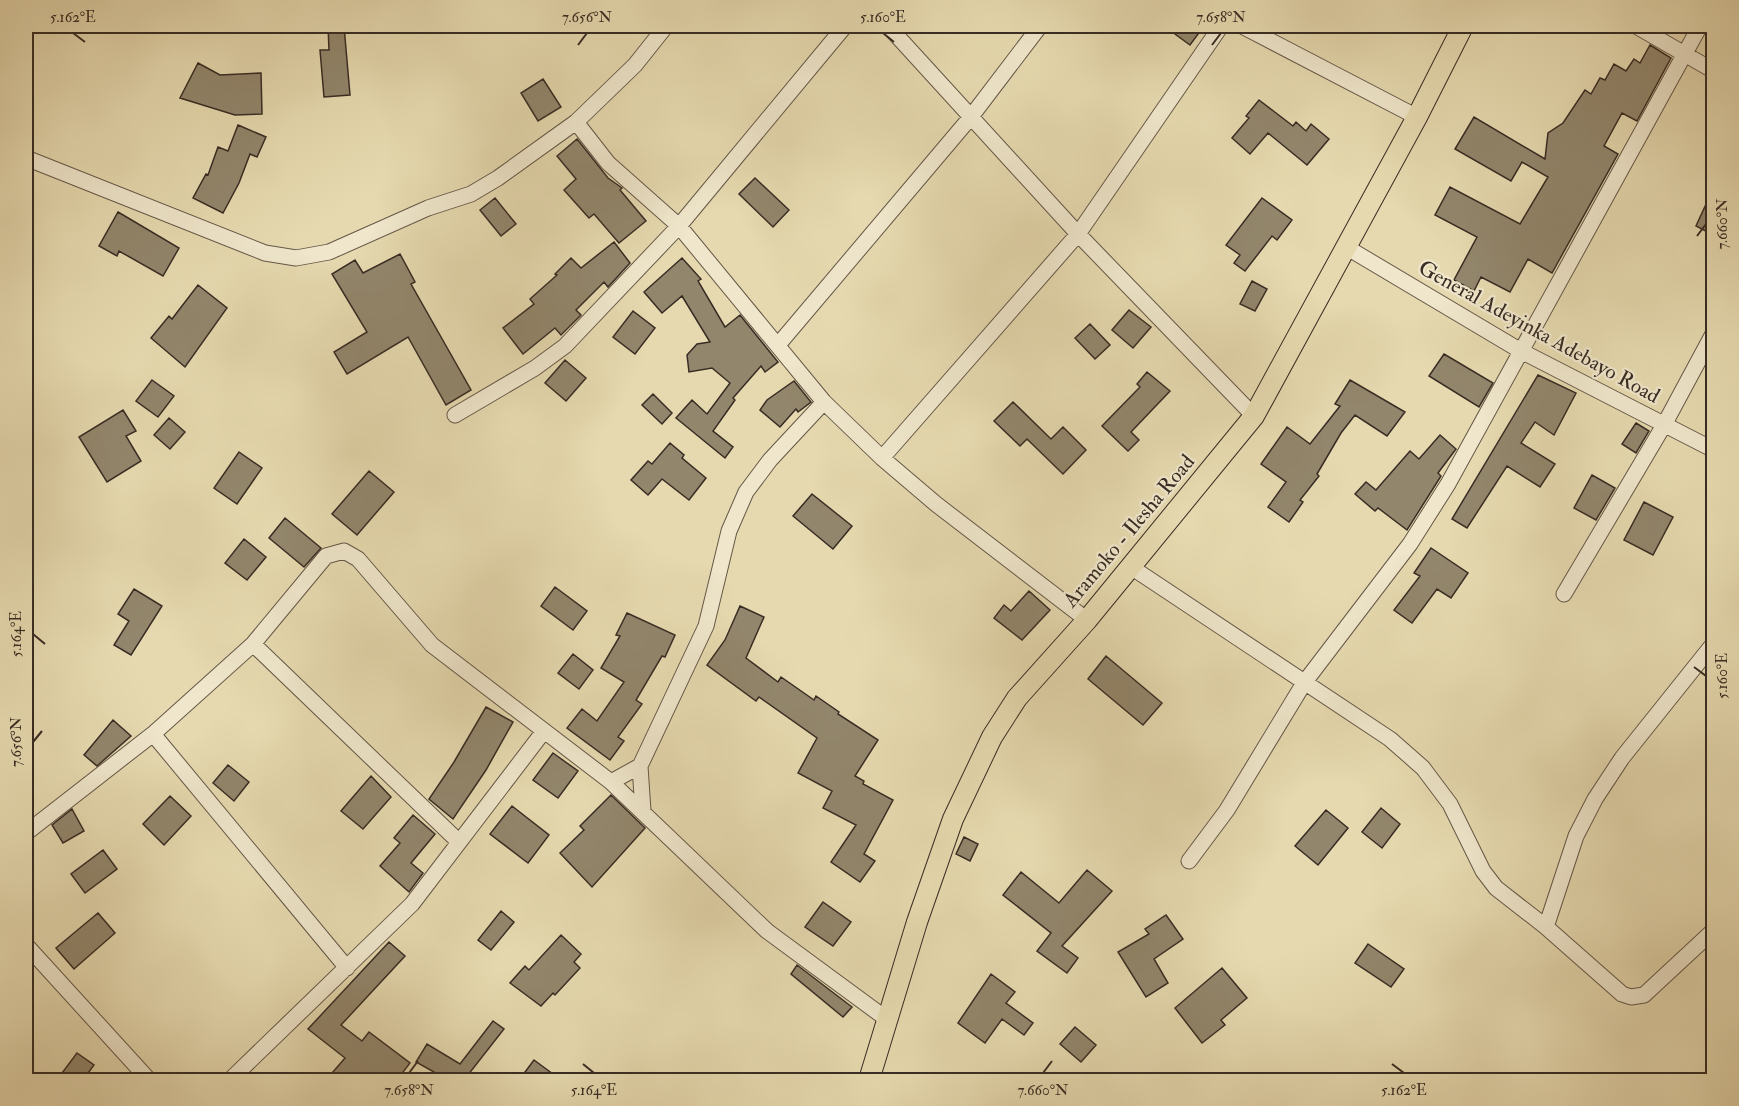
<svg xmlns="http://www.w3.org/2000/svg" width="1739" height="1106" font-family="'IM FELL Double Pica',serif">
	<rect width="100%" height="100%" fill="#e6d9af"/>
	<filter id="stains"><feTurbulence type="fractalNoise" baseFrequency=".00333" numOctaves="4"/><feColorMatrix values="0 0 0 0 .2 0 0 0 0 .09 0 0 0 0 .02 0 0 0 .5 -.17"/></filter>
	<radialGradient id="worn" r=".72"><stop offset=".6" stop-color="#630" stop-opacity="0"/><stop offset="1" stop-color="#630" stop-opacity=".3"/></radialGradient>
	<path fill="#92866c" stroke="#382c24" stroke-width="1.5" d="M328,26h16l6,69 -26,2 -4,-47h9z
		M1164,26h40l-14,19z
		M1650,45l21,13 -34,63 -15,-8 -18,33 14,8 -66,119 -24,-14 -18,33 -29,-15 -7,14 -20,-11 23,-43 -42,-22 15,-28 70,37 28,-47 -26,-15 -11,19 -56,-32 19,-32 71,42 3,-26 15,-10 22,-33 6,4 9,-16 5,2 9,-16 12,7 8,-12 6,4z
		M198,63l22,12 41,-2 1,41 -27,1 -55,-17z
		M543,79l18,28 -23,14 -17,-28z
		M1259,100l34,26 3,-4 10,9 5,-7 18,15 -22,26 -39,-32 -18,21 -18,-16 17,-20 -3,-2z
		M238,125l28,12 -9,20 -7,-3 -11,29 -16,30 -30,-15 13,-24 2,1 10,-28 10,4z
		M577,139l31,39 14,10 -2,2 26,31 -27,22 -25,-29 -5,4 -25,-28 12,-11 -19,-23z
		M755,178l34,32 -16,17 -34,-33z
		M1713,189v46l-17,-9z
		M495,198l21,26 -15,12 -21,-26z
		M1262,198l30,22 -15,20 -5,-4 -27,35 -11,-8 6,-8 -14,-10z
		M118,212l61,36 -16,28 -44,-25 -2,5 -18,-10z
		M614,242l16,21 -22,24 -4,-5 -28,28 5,5 -20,20 -6,-7 -32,26 -20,-26 31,-24 -4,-5 27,-24 -2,-1 16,-16 10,10z
		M400,254l15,28 -4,2 60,106 -25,15 -38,-68 -61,37 -13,-22 33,-20 -35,-58 23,-14 8,13z
		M682,258l19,21 -3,2 27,46 15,-12 38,47 -13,10 -4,-6 -28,32 2,2 -22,31 20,16 -8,11 -49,-40 16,-18 15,14 23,-31 -18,-15 -23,4 -2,-17 10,-11 13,-2 -28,-46 -20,17 -18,-21z
		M1252,281l15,8 -12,22 -15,-7z
		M198,285l29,23 -42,59 -34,-29 18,-22 3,3z
		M1129,310l22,17 -18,21 -21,-18z
		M633,311l22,17 -20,26 -22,-17z
		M1090,324l20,21 -15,14 -20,-21z
		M1444,354l49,29 -14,24 -50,-31z
		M565,360l21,18 -20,23 -21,-18z
		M1147,372l23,19 -39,41 8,8 -11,11 -26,-25 38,-39 -3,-3z
		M1538,375l38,18 -22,42 -19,-13 -14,21 34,21 -15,23 -33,-21 -40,62 -15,-9z
		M152,380l22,16 -16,21 -22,-16z
		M1350,380l55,32 -18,24 -32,-21 -14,18 -24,41 2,2 -19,24 3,2 -14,20 -21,-15 18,-25 -25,-18 26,-37 23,17 30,-38 -5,-2z
		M794,381l17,21 -13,10 -2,-3 -16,18 -20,-17 7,-10z
		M653,394l19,19 -10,11 -20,-19z
		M1013,402l38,37 12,-12 23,23 -23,24 -36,-35 -7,7 -26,-25z
		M123,410l13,21 -10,5 15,25 -34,21 -28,-45z
		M169,418l16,14 -15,17 -16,-14z
		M1636,423l13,8 -13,22 -14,-9z
		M1440,435l16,14 -18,24 3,3 -34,54 -29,-22 -3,3 -20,-17 11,-12 10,8 34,-39 9,8z
		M670,443l14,12 -2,3 24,20 -17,22 -27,-21 -14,16 -17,-15 17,-19 4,3z
		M239,452l23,16 -25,36 -23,-16z
		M369,471l25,21 -37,43 -25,-21z
		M1592,475l23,13 -19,32 -22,-12z
		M812,494l40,32 -19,23 -40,-33z
		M1644,502l29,15 -20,38 -29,-15z
		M285,518l36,30 -17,19 -35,-29z
		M244,539l22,18 -19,23 -22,-17z
		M1431,548l37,25 -17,25 -14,-9 -25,34 -18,-13 26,-34 -6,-3z
		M555,587l32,24 -14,19 -32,-24z
		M134,589l28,17 -31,49 -17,-10 15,-24 -11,-7z
		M1029,591l21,19 -28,30 -28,-22 10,-13 7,6z
		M740,606l24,11 -18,41 32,24 3,-5 33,23 2,-4 23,16 -1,2 40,26 -23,36 9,5 -1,3 30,16 -29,54 11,7 -15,21 -29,-20 25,-37 -33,-17 9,-17 -34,-18 19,-35 -58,-41 -3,4 -49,-36 18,-25z
		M627,613l48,22 -10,22 -3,-1 -26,44 6,4 -24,33 6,4 -14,19 -43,-32 15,-19 15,12 27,-39 -23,-14 19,-32 -4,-1z
		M573,654l20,16 -14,19 -21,-16z
		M1106,656l56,47 -19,22 -55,-46z
		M486,707l27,15 -27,48 -33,49 -24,-20 25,-37z
		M113,720l18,16 -34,30 -13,-11z
		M553,753l25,18 -20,27 -25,-18z
		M228,765l21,17 -15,19 -21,-18z
		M371,776l20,21 -28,32 -22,-18z
		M611,795l34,33 -53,59 -32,-34 24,-23 -4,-4z
		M170,796l21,20 -27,29 -21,-21z
		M512,806l37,29 -21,28 -38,-29z
		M1381,808l19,16 -18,24 -20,-16z
		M72,809l12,22 -21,12 -11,-18z
		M1326,810l22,18 -30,37 -23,-19z
		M413,815l22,19 -24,29 12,10 -14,19 -29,-26 20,-23 -6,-5z
		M964,837l14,7 -8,17 -14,-7z
		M103,850l14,19 -32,24 -14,-19z
		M1087,870l25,21 -50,55 16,12 -11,15 -30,-22 14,-18 -48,-38 18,-23 38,31z
		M823,902l28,20 -18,24 -28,-19z
		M501,911l13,11 -23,28 -13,-10z
		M98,913l17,20 -41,36 -18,-21z
		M1166,915l17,24 -29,20 14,24 -22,14 -28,-45 31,-18 -4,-5z
		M561,935l20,19 -7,8 6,6 -25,27 -2,-2 -12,13 -31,-23 15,-17 4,4z
		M389,942l16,14 -64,69 21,16 7,-9 41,31 -13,17h-71l19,-22 -37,-29z
		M1368,944l36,25 -13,18 -36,-24z
		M797,965l55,42 -9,10 -52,-43z
		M1222,968l25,30 -26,22 4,5 -23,18 -27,-35z
		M991,974l24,18 -9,11 27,20 -9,12 -22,-16 -17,24 -27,-20z
		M493,1021l11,8 -40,51h-16l-32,-18 11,-18 33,20z
		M1075,1027l21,18 -15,17 -21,-18z
		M77,1053l17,12 -11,15h-11l-10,-7z
		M534,1060l27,20h-42z"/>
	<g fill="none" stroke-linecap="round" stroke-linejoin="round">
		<g stroke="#645747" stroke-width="17">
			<path id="minor" d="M888,26l190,208 176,182
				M1242,26l175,91
				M1636,26l78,45
				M576,122l32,41 71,63 145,176 58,56 54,46 151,116
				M26,158l239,95 31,5 33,-6 99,-44 43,-14 27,-16 78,-56 59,-57 31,-39
				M1346,247l175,104 193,99
				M778,345l192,-227 70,-92
				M455,415l80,-47 30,-22 114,-120 166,-200
				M882,458l196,-224 143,-208
				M1131,567l259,172 33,29 27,36 33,67 13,17 50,39 76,67 9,3 13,-2 70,-65
				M1564,594l100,-169 50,-93
				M253,644l205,197
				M153,734l194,234
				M611,782l29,-16
				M643,811l-3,-45 66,-140 23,-95 17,-39 24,-32 54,-58
				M26,833l127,-99 100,-90 73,-88 18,-5 14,8 74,86 179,137 156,149 121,89
				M1189,861l38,-51 77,-127 106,-139 38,-60 252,-458
				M1546,927l30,-91 19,-37 27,-41 92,-115
				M26,945l123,135
				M230,1080l182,-176 132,-173"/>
		</g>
		<g stroke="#382c24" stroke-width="22">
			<path id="major" d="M869,1080l48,-158 36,-103 39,-82 25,-39 70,-78 167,-204 163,-299 46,-91"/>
		</g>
		<use href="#minor" stroke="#efe6cb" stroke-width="15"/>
		<use href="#major" stroke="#e6d9af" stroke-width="20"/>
	</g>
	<path fill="none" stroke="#382c24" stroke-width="2" d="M73,33l12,9M883,33l11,9M578,45l9,-12M1212,45l9,-12M1697,236l9,-12M33,634l12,10M1694,667l12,9M33,742l9,-11M583,1064l11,9M1392,1064l12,9M409,1073l9,-12M1043,1073l9,-12"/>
	<g text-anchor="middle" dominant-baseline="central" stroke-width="4.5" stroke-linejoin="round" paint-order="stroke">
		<g font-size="21" fill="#382c24" stroke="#efe6cb">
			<text transform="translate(1539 332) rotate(29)">General Adeyinka Adebayo Road</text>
			<text transform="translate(1129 531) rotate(-50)">Aramoko - Ilesha Road</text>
		</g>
	</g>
	<rect width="1739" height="1106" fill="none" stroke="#e6d9af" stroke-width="66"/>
	<rect x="33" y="33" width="1673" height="1040" fill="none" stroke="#382c24" stroke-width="2"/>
	<g font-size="15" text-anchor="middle" fill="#382c24">
		<text x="73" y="22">5.162°E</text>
		<text x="587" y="22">7.656°N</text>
		<text x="883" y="22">5.160°E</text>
		<text x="1221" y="22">7.658°N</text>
		<text transform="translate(1722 224) rotate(-90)" y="5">7.660°N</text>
		<text transform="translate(16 634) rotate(-90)" y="5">5.164°E</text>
		<text transform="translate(1722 676) rotate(-90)" y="5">5.160°E</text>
		<text transform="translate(16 742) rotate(-90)" y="5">7.656°N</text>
		<text x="409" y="1095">7.658°N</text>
		<text x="594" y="1095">5.164°E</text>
		<text x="1043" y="1095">7.660°N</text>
		<text x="1404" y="1095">5.162°E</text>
	</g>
	<rect width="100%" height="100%" filter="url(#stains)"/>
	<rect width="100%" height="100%" fill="url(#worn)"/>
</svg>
